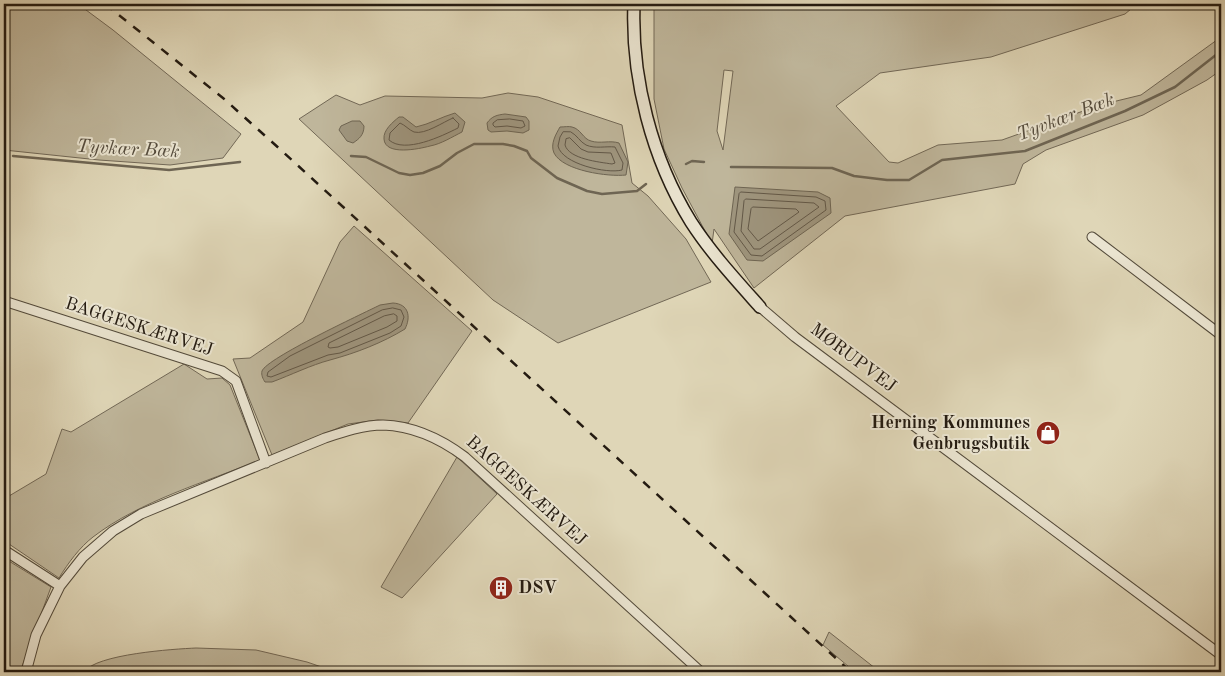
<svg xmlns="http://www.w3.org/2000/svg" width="1225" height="676" font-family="'Old Standard TT',serif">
	<rect width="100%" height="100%" fill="#dfd6b7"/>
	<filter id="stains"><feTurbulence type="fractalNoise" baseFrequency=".004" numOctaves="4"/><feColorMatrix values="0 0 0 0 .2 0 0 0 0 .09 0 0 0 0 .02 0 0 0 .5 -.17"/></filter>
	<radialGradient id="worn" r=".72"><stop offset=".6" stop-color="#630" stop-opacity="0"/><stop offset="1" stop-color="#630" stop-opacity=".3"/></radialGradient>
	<path fill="#bfb69b" stroke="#726856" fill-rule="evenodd" d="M4,4h74l35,26 128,104 -18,24 -53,7 -71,-5 -95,-10z
		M654,4h483l-12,10 -134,43 -111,16 -44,33 53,56 9,1 40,-18 64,-5 98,-35 41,-10 80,-58v33l-14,10 -64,35 -97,35 -23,14 -8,20 -170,32 -91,72 -40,-59 -2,15 -30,-56 -18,-39 -10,-50zM724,70l9,1 -10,79 -6,-19z
		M508,93l30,4 84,28 10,58 16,13 38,43 25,43 -153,61 -65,-43 -194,-181 37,-24 24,10 25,-9 97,2z
		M354,226l118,105 -64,92 -30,-3 -30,4 -76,31 -39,-96 17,-1 53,-36 37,-80z
		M184,364l23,15 15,-1 8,7 30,75c-54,22 -120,41 -167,77 -13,10 -25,26 -34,41l-50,-34 -5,-8v-37l42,-25 16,-45 9,3z
		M457,457l40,37 -95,104 -21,-11z
		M4,558l47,29 -31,85h-16z
		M829,632l51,40h-25l-32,-27z
		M196,648l60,2 51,12 29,10h-252c12,-18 90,-23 112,-24z"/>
	<path fill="#9f967f" stroke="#6e6553" d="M455,113l10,9 -3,10c-10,5 -21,12 -32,14 -11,3 -45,10 -46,-7 -1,-9 9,-17 15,-22h4l13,10c14,-3 25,-10 39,-14z
		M505,114l21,3 3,4v9l-6,3 -16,-2 -16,1 -3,-2 -1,-7c5,-7 10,-8 18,-9z
		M352,121h8l4,5c0,9 -5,13 -11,17l-6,-2 -8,-11 2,-4z
		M560,127c4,0 9,-1 12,0 9,2 11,12 19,14 9,3 19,-1 28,2l9,19 -2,13c-17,2 -63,-4 -72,-22 -4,-9 2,-19 6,-26z
		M735,187l83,5 12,6 1,15 -68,48 -16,-1 -18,-26z
		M393,303c16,1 18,14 12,26 -23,14 -49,24 -75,31 -19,5 -39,15 -58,22h-7c-2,-3 -4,-7 -3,-11 5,-13 100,-57 118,-66z"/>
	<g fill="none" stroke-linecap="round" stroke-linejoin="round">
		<path stroke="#625848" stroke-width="1" d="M453,118l6,6 -1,4c-16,8 -53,26 -69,12l1,-7 10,-10c5,2 9,7 14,9 11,3 29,-10 39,-14z
			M510,119l13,2 2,5 -4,2 -14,-2 -12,1 -2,-2v-2l4,-3z
			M571,132c6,3 9,10 15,13 9,4 20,1 29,2l8,16 -1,7c-15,4 -60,-6 -64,-24l2,-9 3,-5z
			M570,138l11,11 7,3 23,1 4,10 -3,1c-13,-2 -43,-5 -47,-19l1,-6z
			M741,192l75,5 9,4 1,9 -64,46 -11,-1 -17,-23 5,-38z
			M746,199l68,4 5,4 -59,42h-6l-13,-18 3,-30z
			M753,207l43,2 3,3 -41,29 -10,-12 3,-20z
			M393,308l8,2 3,7 -3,9 -11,7 -50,20 -12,2 -57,22 -4,-1 1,-4 22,-16 92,-46z
			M394,314l3,2v5l-10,6 -49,20 -8,1 -2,-1 1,-4 55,-27z"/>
		<path stroke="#6e6553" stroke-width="2.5" d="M13,156l156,14 71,-8
			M351,156l15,1 33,16 11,2 13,-2 17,-7 17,-13 17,-9h29l11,2 13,5 4,7 26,20 30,13 15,3 35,-3 9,-7
			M686,164l6,-3 12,1
			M731,167l101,1 22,8 33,4h22l33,-20 83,-9 100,-40 50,-24 46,-36"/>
		<g stroke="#534a3a" stroke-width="11">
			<path id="street" d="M1092,237l129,98
				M4,301l218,70 14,10 30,82
				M760,307l35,30 426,318
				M4,550l56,36
				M26,672l10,-37 24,-49 23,-29 30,-26 28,-17 184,-76c18,-6 39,-13 58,-13 31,1 58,14 82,32l236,215"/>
		</g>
		<g stroke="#241b11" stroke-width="14">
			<path id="secondary" d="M634,4c-3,74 18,155 57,218 20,31 45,58 69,85"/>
		</g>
		<use href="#street" stroke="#eae4d0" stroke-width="9"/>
		<use href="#secondary" stroke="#eae4d0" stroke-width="11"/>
		<path stroke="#241b11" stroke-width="2.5" stroke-dasharray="9 9" stroke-linecap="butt" d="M105,4l118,94 59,53 569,521"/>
	</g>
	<defs>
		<g id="shop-disc" transform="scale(1.25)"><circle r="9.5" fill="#8f2418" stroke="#eae4d0"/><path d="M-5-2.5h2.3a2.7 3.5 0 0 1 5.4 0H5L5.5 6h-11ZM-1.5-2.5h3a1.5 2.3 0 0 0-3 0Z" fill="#fff"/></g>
		<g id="building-disc" transform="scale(1.25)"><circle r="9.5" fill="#8f2418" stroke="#eae4d0"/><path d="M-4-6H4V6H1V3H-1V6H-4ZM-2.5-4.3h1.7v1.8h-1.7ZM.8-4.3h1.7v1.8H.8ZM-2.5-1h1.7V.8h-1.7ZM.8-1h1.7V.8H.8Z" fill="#fff"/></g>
	</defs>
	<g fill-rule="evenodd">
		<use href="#shop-disc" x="1048" y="433"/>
		<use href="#building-disc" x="501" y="588"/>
	</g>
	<g text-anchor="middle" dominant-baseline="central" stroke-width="4" stroke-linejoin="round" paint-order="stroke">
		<g font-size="18" fill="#241b11" stroke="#eae4d0">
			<text transform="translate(139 327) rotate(18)">BAGGESKÆRVEJ</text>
			<text transform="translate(853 358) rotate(37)">MØRUPVEJ</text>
			<text transform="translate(526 491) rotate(42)">BAGGESKÆRVEJ</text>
		</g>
		<g font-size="18" font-weight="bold" fill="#241b11" stroke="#eae4d0" text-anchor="end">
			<text x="1030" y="423">Herning Kommunes<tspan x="1030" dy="21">Genbrugsbutik</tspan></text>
			<text x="518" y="588" text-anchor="start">DSV</text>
		</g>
		<g font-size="19" font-style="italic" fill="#554c3d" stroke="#eae4d0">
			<text transform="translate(1066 118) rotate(-21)">Tyvkær Bæk</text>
			<text transform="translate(128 150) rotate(3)">Tyvkær Bæk</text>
		</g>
	</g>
	<rect width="1225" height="676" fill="none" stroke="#dfd6b7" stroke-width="20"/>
	<rect x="5" y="5" width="1215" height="666" fill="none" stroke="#241b11" stroke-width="2.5"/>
	<rect x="10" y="10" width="1205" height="656" fill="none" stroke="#241b11"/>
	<rect width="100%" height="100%" filter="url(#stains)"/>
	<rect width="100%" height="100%" fill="url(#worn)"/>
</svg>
